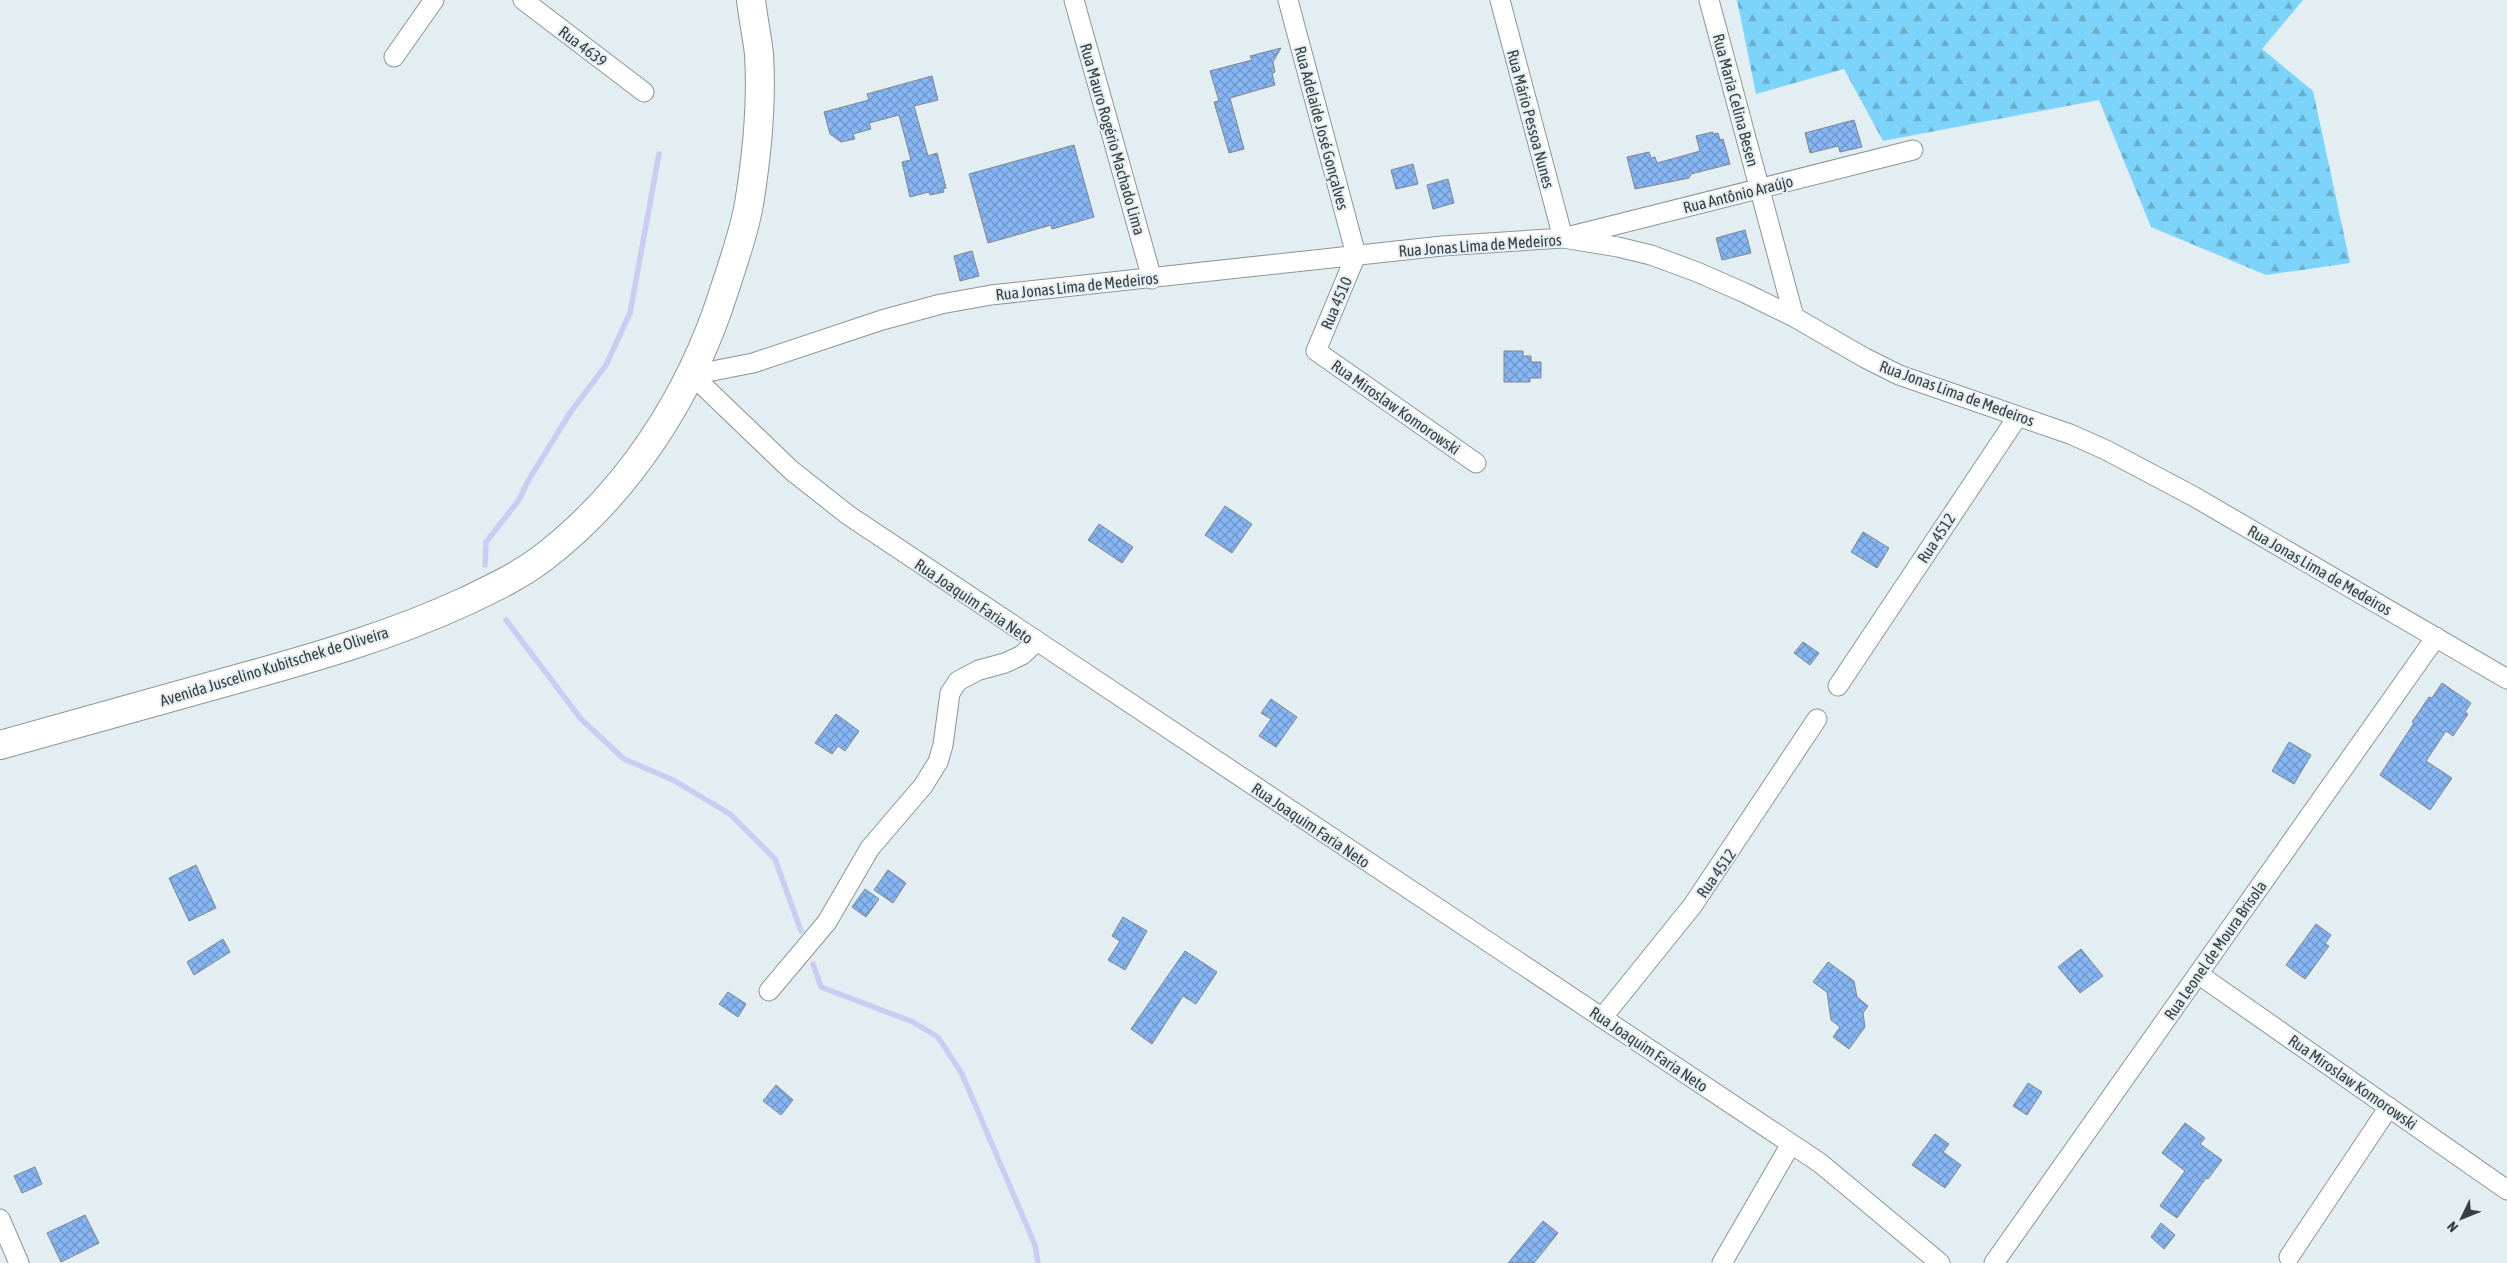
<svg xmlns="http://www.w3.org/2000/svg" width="2507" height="1263" font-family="'Asap Condensed',sans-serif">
	<defs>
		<pattern id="forest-firs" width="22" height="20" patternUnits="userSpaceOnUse" patternTransform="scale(1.25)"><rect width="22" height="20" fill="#7dd4fa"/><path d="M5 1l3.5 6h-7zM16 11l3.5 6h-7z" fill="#67adcc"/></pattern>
		<pattern id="building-cross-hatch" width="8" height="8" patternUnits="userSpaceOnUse" patternTransform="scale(1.25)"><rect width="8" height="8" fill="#86b6f4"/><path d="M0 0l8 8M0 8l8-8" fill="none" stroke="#6f95c7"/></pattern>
	</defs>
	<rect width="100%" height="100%" fill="#e3eef3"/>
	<path fill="url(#forest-firs)" d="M1737,0h566l-41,49 51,42 37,172 -84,12 -115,-48 -52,-127 -216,41 -39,-72 -88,25z"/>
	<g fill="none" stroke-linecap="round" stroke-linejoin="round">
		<path stroke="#caccf1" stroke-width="5.5" d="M485,565l1,-23 33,-42 9,-19 42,-68 36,-48 24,-52 29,-159
			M506,620l75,99 43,40 49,21 57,34 45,45 26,72
			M813,964l8,23 92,35 25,15 24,37 73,171 3,18"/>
	</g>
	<path fill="url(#building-cross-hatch)" stroke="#81868e" d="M1281,48l-8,14 2,10 -3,1 3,12 -45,13 14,51 -15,4 -15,-51 5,-1 -9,-30 42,-11 -2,-4z
		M932,76l6,24 -24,6 14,50 9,-3 9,35 -3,1 1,3 -14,3 -1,-3 -19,5 -8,-35 9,-2 -12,-45 -30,8 2,6 -18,5 2,5 -14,3 -11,-8 -6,-22 45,-12 -2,-6z
		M1854,120l8,27 -22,5 -2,-6 -28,7 -5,-20z
		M1713,132v2l5,-1 2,7 3,-1 7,25 -39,10 -2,4 -54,11 -8,-32 22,-5 2,6 4,-1 2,6 29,-8 14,-4 -4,-15z
		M1074,145l20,72 -42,12 -1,-4 -63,18 -19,-69z
		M1413,164l5,20 -22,5 -5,-19z
		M1448,179l6,24 -21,6 -6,-24z
		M1745,230l6,23 -29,7 -6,-22z
		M972,251l7,25 -19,5 -6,-25z
		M1504,351h19v5h8v6h10v16h-11v4h-26z
		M1225,506l27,18 -20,29 -27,-18z
		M1099,524l34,23 -11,16 -34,-23z
		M1863,532l26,16 -12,20 -26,-16z
		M1803,642l16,11 -9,12 -16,-12z
		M2442,683l29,20 -6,9 3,2 -15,22 -7,-5 -20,30 26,17 -22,32 -50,-35 34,-52 -2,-1 17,-25 3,1z
		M1271,699l26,18 -21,30 -17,-11 12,-17 -10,-6z
		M836,714l23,17 -14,20 -7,-5 -6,8 -17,-11z
		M2289,742l22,13 -17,29 -22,-13z
		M196,865l20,43 -27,13 -20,-43z
		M888,870l18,13 -13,20 -19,-13z
		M865,889l14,10 -13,18 -14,-10z
		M1123,917l24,14 -22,39 -17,-10 12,-19 -8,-5z
		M2316,924l15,11 -6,9 4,2 -24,33 -19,-14z
		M223,939l7,13 -36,23 -7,-13z
		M2081,949l22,27 -23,17 -22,-26z
		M1185,951l32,21 -21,32 -13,-8 -31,48 -21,-15z
		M1828,962l26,19 3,16 11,9 -5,7 2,14 -16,22 -16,-12 7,-10 -9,-7 -4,-28 -14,-10z
		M728,992l18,12 -8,13 -19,-13z
		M2028,1083l14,9 -15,23 -14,-9z
		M776,1085l17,15 -12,15 -18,-14z
		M2185,1123l20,15 -5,6 22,16 -14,19 -2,-1 -29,40 -17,-12 25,-35 -23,-18z
		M1935,1134l14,10 -6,8 18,13 -16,23 -33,-23z
		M35,1167l7,17 -20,9 -8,-17z
		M85,1215l14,28 -38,19 -14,-29z
		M1543,1221l15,12 -24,30h-26z
		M2161,1223l14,12 -11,14 -13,-12z"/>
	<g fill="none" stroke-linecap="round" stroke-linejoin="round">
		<g stroke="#8b9599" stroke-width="21">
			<path id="street" d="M523,0l121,92
				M1074,0l78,279
				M1288,0l68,255 -40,96 160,112
				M1500,0l63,238 350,-88
				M1709,0l85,317
				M394,57l40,-57
				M692,375l61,-12 129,-43 59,-16 50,-9 451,-49 121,-8 55,9 33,8 46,17 48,21 49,24 71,41 34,17 171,59 36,16 87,46 314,183
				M692,375l99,95 57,45 972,648 120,100
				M1838,686l180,-270
				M2198,974l309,216
				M769,991l58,-69 43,-74 53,-62 15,-24 5,-17 7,-52 8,-12 21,-11 26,-7 17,-8 14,-13
				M1602,1018l91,-113 124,-186
				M0,1219l19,44
				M2289,1257l100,-150
				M1722,1263l69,-119
				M1994,1263l442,-626"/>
		</g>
		<g stroke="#8b9599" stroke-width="30">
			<path id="primary" d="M0,745c81,-23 163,-45 244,-68 76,-21 151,-43 222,-76 25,-12 51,-24 74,-41 88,-66 151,-165 184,-269 9,-28 20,-58 25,-87 8,-49 13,-101 10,-150 -2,-18 -6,-36 -8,-54"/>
		</g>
		<use href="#street" stroke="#fff" stroke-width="19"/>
		<use href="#primary" stroke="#fff" stroke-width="28"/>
	</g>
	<g text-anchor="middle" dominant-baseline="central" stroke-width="4" stroke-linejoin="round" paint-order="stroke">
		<g font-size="16" fill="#393e40" stroke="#e3eef3">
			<text transform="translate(583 46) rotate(37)">Rua 4639</text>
			<text transform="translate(1736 100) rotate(75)">Rua Maria Celina Besen</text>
			<text transform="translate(1531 119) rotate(75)">Rua Mário Pessoa Nunes</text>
			<text transform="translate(1322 128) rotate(75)">Rua Adelaide José Gonçalves</text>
			<text transform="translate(1113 139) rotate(74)">Rua Mauro Rogério Machado Lima</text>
			<text transform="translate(1738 194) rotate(-14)">Rua Antônio Araújo</text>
			<text transform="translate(1480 245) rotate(-4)">Rua Jonas Lima de Medeiros</text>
			<text transform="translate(1077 286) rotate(-6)">Rua Jonas Lima de Medeiros</text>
			<text transform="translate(1336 303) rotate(-67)">Rua 4510</text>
			<text transform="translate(1957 393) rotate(20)">Rua Jonas Lima de Medeiros</text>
			<text transform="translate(1396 407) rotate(35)">Rua Miroslaw Komorowski</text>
			<text transform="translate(1936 538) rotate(-57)">Rua 4512</text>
			<text transform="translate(2320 570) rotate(30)">Rua Jonas Lima de Medeiros</text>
			<text transform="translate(974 601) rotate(34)">Rua Joaquim Faria Neto</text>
			<text transform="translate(274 666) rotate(-17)">Avenida Juscelino Kubitschek de Oliveira</text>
			<text transform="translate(1311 825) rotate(34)">Rua Joaquim Faria Neto</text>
			<text transform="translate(1716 873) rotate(-55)">Rua 4512</text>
			<text transform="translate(2215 950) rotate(-55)">Rua Leonel de Moura Brisola</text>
			<text transform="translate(1649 1049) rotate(34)">Rua Joaquim Faria Neto</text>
			<text transform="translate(2353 1082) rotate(35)">Rua Miroslaw Komorowski</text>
		</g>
	</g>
	<g transform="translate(2462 1218) rotate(227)" stroke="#e3eef3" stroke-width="4" paint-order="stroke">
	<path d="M0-4L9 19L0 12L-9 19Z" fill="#393e40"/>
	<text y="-8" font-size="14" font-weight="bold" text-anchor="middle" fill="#393e40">N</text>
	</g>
</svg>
